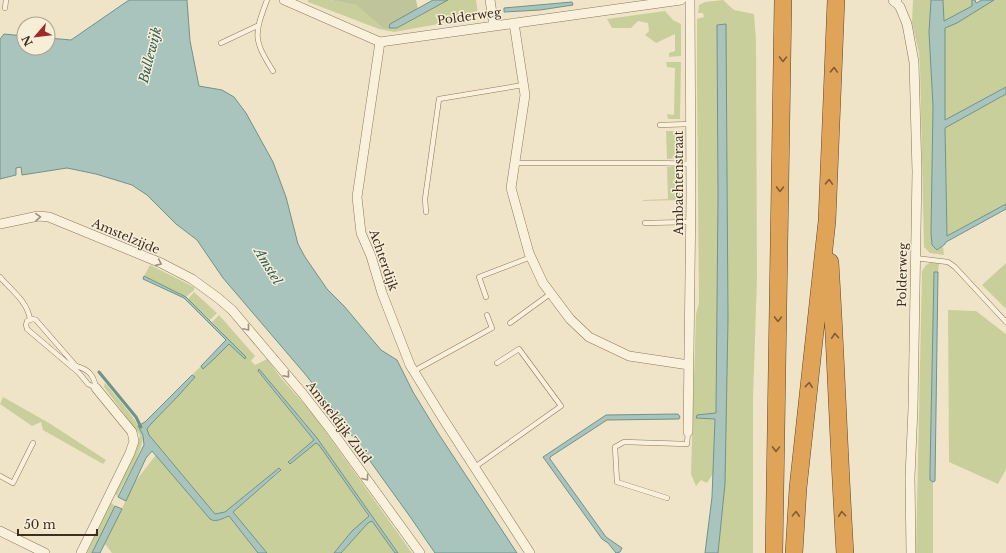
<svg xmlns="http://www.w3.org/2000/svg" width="1006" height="553" font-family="'Libre Baskerville',serif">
	<rect width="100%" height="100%" fill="#f0e4c8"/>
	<path fill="#c9cf9b" d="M308,0h22l26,5 27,23h15l50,-28h28l2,14 -6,4 -78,14 -15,-3 -71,-27z
		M723,0l11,10 20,4 2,26 1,239 -4,120v154h-35l7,-69 3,-165 -2,-295 -9,1 1,171 -2,217 -19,2v3l18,1 -1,53 -7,11 -6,-3 -5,6 -5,-12 5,-160 3,-11 -2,-223v-61l7,-2 -1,-4h-5l1,-8 6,-3z
		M913,0h18l-2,32 4,74 -2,127 1,12 5,5 6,-4 1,9 -14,-2 -6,-6 -4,-180 -1,-14 -7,-30z
		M943,0h29v6l-28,15z
		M994,0h12v87l-61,34v-93l12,-5z
		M665,11l8,9 8,4v32l-12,1v-4l6,-2v-17l-19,9 -11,-8 4,-4 -1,-8 -10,-2 -7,7h-19l-5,-9z
		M666,62h15l-1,57h-12l-1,-5 7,1 1,-47 -8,-1z
		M1006,94v110l-59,32 -2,-108z
		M666,131h14v27l-13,1z
		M680,166v34l-37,1v-1l25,-1 -1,-32z
		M930,263h9l-1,9h-4l-4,208 3,2v71h-17l6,-282 4,-6z
		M1006,263v44l-1,1 -23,-23z
		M150,265l44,22v3l-8,7 -42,-21z
		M194,292l23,21 -7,7 -22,-21z
		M948,310l28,1 30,23v135l-8,15 -49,-22z
		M219,315l36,41 -4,5 4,4 12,-6 14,19 32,36 99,139h-14l-81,-115 -58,-69 -1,3 57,69 -27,20 1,3 27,-21 3,2 50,72 -17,14 -18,22h-67l-34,-41 48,-41 -2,-3 -54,44 -10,2 -66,-79 -2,-6 3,-4 29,-30 16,-18 -3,-2 9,-9 2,2 26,-24 16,14 1,-1 -34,-35z
		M105,383c8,10 37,42 38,53 0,15 -19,46 -26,60l-2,-2 21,-44 4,-15 -36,-48z
		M3,397l46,26 57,37 -3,4 -60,-34 -2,-8 -9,4 -32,-22z
		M156,455l54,64c6,4 13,-1 19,-3l29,37h-146l-7,-9 29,-61z
		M110,502l5,4 -23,47h-5z
		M372,521l23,32h-54l27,-30z"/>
	<path fill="#bfc49a" d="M330,0h86l2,9 -28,15 -1,4h-6l-27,-23z"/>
	<path fill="#a9c4bc" stroke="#6f938a" d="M129,0h58l3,41 9,45 23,4 12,7 12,16 27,49 13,35 12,47 7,13 22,32 17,17 37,44 16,10 16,32 25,41 79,120h-82l-24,-35 -79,-110 -27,-34 -82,-96 -26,-38 -21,-16 -29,-29 -15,-10 -36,-11 -29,-6 -45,7 -1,-8 -5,1v7l-16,4v-140l4,-5 20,2v12h24v-10l23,2z
		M433,0h15l-51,28h-8l1,-4z
		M931,0h12l1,21 28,-15v-6h3l1,3 6,-3h12l-37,23 -12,5v92l61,-33v7l-61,34 2,108 59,-32v5l-60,33 -1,2 -8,6 -5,-5 -1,-12 2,-127 -4,-74z
		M572,2l1,3 -33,5 -36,2v-4z
		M726,24l2,295 -3,165 -7,69h-13l7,-56 3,-78 -19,-1 1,-3 19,-2 2,-217 -1,-171z
		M934,272h4l-3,209 -2,1 -3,-2v-10z
		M144,276l42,21 60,60 -1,2 -16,-15 -14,14 -12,11 -2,-3 25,-26 -42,-42 -41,-19z
		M259,369l58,69 81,115h-3l-23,-32 -4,2 -27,30h-7l18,-22 17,-15 -50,-71 -3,-2 -26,21 -2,-2 26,-22 -56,-69z
		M192,375l3,2 -16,18 -29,30 -3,4 2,6 66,79 10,-2 54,-44 2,2 -48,42 34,41h-9l-29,-37c-6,2 -13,7 -19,3l-58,-68 -6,7 -20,43 -8,-4 26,-52 -1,-10 -5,-9 7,-4z
		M678,414l2,3 -1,2 -72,1 -57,37v2l56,78 16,11 -2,4 -4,1 -8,-10 -6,-4 -59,-82 63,-42z
		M115,506l7,3 -22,44h-8z"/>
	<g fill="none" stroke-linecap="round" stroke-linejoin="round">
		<path stroke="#6f938a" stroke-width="3" d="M99,372l37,45 5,10"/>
		<g stroke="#8d765c" stroke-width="5.5">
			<path id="service" d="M267,0c-13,35 -14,39 6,71
				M5,8l1,-8
				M221,43l36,-17
				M660,125l31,-1
				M514,163h146l31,1
				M426,212l-1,-13 14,-100 84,-14
				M645,223l45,-1
				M915,258l33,4 7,5 51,55
				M0,277c11,13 27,24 30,42
				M486,297l-7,-20 52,-20
				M33,319l3,1 40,46c12,3 18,9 20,22l-8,-4 -9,-11 -52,-44 -1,-4 1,-4z
				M510,323l40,-29
				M414,371l78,-43 -5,-13
				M475,467l86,-61 -42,-57 -22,14
				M0,476l13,7 20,-40
				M667,498l-50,-16 -2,-35 9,-5 63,2 1,-12"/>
		</g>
		<g stroke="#8d765c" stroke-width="10">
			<path id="minor" d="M284,0l96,42
				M490,0l4,26
				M895,1l5,6 7,17 7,38 3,110 -4,236 -3,69 1,76
				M514,23l11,72 -14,93 18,65 14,30 27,36 19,18 40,19 60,9
				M380,42l-23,155 4,36 10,23 11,37 28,72 32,52 88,136
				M380,42l301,-42
				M0,224l38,-8 11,1 112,46 31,16 26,19 14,12 71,84 28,36 89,123
				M688,432l3,-236 -1,-196
				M0,531l45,22
				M81,553l49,-100 4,-12 -2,-9 -36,-44"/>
		</g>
		<g stroke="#8d765c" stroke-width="12">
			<path id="tertiary" d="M894,0l1,1 1,-1"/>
		</g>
		<g stroke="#5b4430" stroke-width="18">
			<path id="motorway" d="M830,262c6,97 9,194 15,291
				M774,553l9,-553
				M794,553l4,-65 29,-267 9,-221"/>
		</g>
		<use href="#service" stroke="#faf1dc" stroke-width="4.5"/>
		<use href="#minor" stroke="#faf1dc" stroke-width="9"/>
		<use href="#tertiary" stroke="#faf1dc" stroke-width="11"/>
		<use href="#motorway" stroke="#e0a458" stroke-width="17"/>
	</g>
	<defs><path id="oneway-chevron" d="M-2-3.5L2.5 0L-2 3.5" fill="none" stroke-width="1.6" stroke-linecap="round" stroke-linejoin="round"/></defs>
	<g stroke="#7e5d36">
		<use href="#oneway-chevron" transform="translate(783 59) rotate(91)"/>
		<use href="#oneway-chevron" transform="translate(834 70) rotate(-88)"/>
		<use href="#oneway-chevron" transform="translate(829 182) rotate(-88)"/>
		<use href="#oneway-chevron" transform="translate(780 189) rotate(91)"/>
		<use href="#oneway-chevron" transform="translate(778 319) rotate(91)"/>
		<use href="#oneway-chevron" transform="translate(835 336) rotate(-94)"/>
		<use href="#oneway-chevron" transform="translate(809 385) rotate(-84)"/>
		<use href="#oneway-chevron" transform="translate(776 449) rotate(91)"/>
		<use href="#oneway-chevron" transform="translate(796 514) rotate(-87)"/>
		<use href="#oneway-chevron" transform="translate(842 514) rotate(-95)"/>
	</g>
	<g stroke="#9c907e">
		<use href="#oneway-chevron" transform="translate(38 217) rotate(-2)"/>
		<use href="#oneway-chevron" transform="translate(159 263) rotate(24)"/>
		<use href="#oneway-chevron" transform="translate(247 328) rotate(50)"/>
		<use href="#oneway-chevron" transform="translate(287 375) rotate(49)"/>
		<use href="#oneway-chevron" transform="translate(366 478) rotate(54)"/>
	</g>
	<g text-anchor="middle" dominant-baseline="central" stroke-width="3" stroke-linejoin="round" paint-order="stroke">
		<g font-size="12" fill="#3d2e20" stroke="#f7eed8">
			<text transform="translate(469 16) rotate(-8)">Polderweg</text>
			<text transform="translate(678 183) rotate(-90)">Ambachtenstraat</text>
			<text transform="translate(126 236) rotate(23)">Amstelzijde</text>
			<text transform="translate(384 260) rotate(71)">Achterdijk</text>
			<text transform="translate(902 275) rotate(-89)">Polderweg</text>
			<text transform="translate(339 422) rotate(53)">Amsteldijk Zuid</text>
		</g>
		<g font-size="13" font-style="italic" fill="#2f5d5a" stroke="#f7eed8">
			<text transform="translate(150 55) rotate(-76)">Bullewijk</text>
			<text transform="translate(268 266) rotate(59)">Amstel</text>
		</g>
	</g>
	<g transform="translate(36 36) rotate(242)"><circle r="19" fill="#f7eed8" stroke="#ada18e"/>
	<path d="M0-3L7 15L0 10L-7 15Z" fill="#9e2a2b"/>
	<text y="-6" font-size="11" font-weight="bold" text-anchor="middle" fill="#3d2e20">N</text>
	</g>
	<path d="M18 529v6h79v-6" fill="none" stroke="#3d2e20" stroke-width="2"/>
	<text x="24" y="529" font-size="12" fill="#3d2e20" stroke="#f7eed8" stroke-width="3" paint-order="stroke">50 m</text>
</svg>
